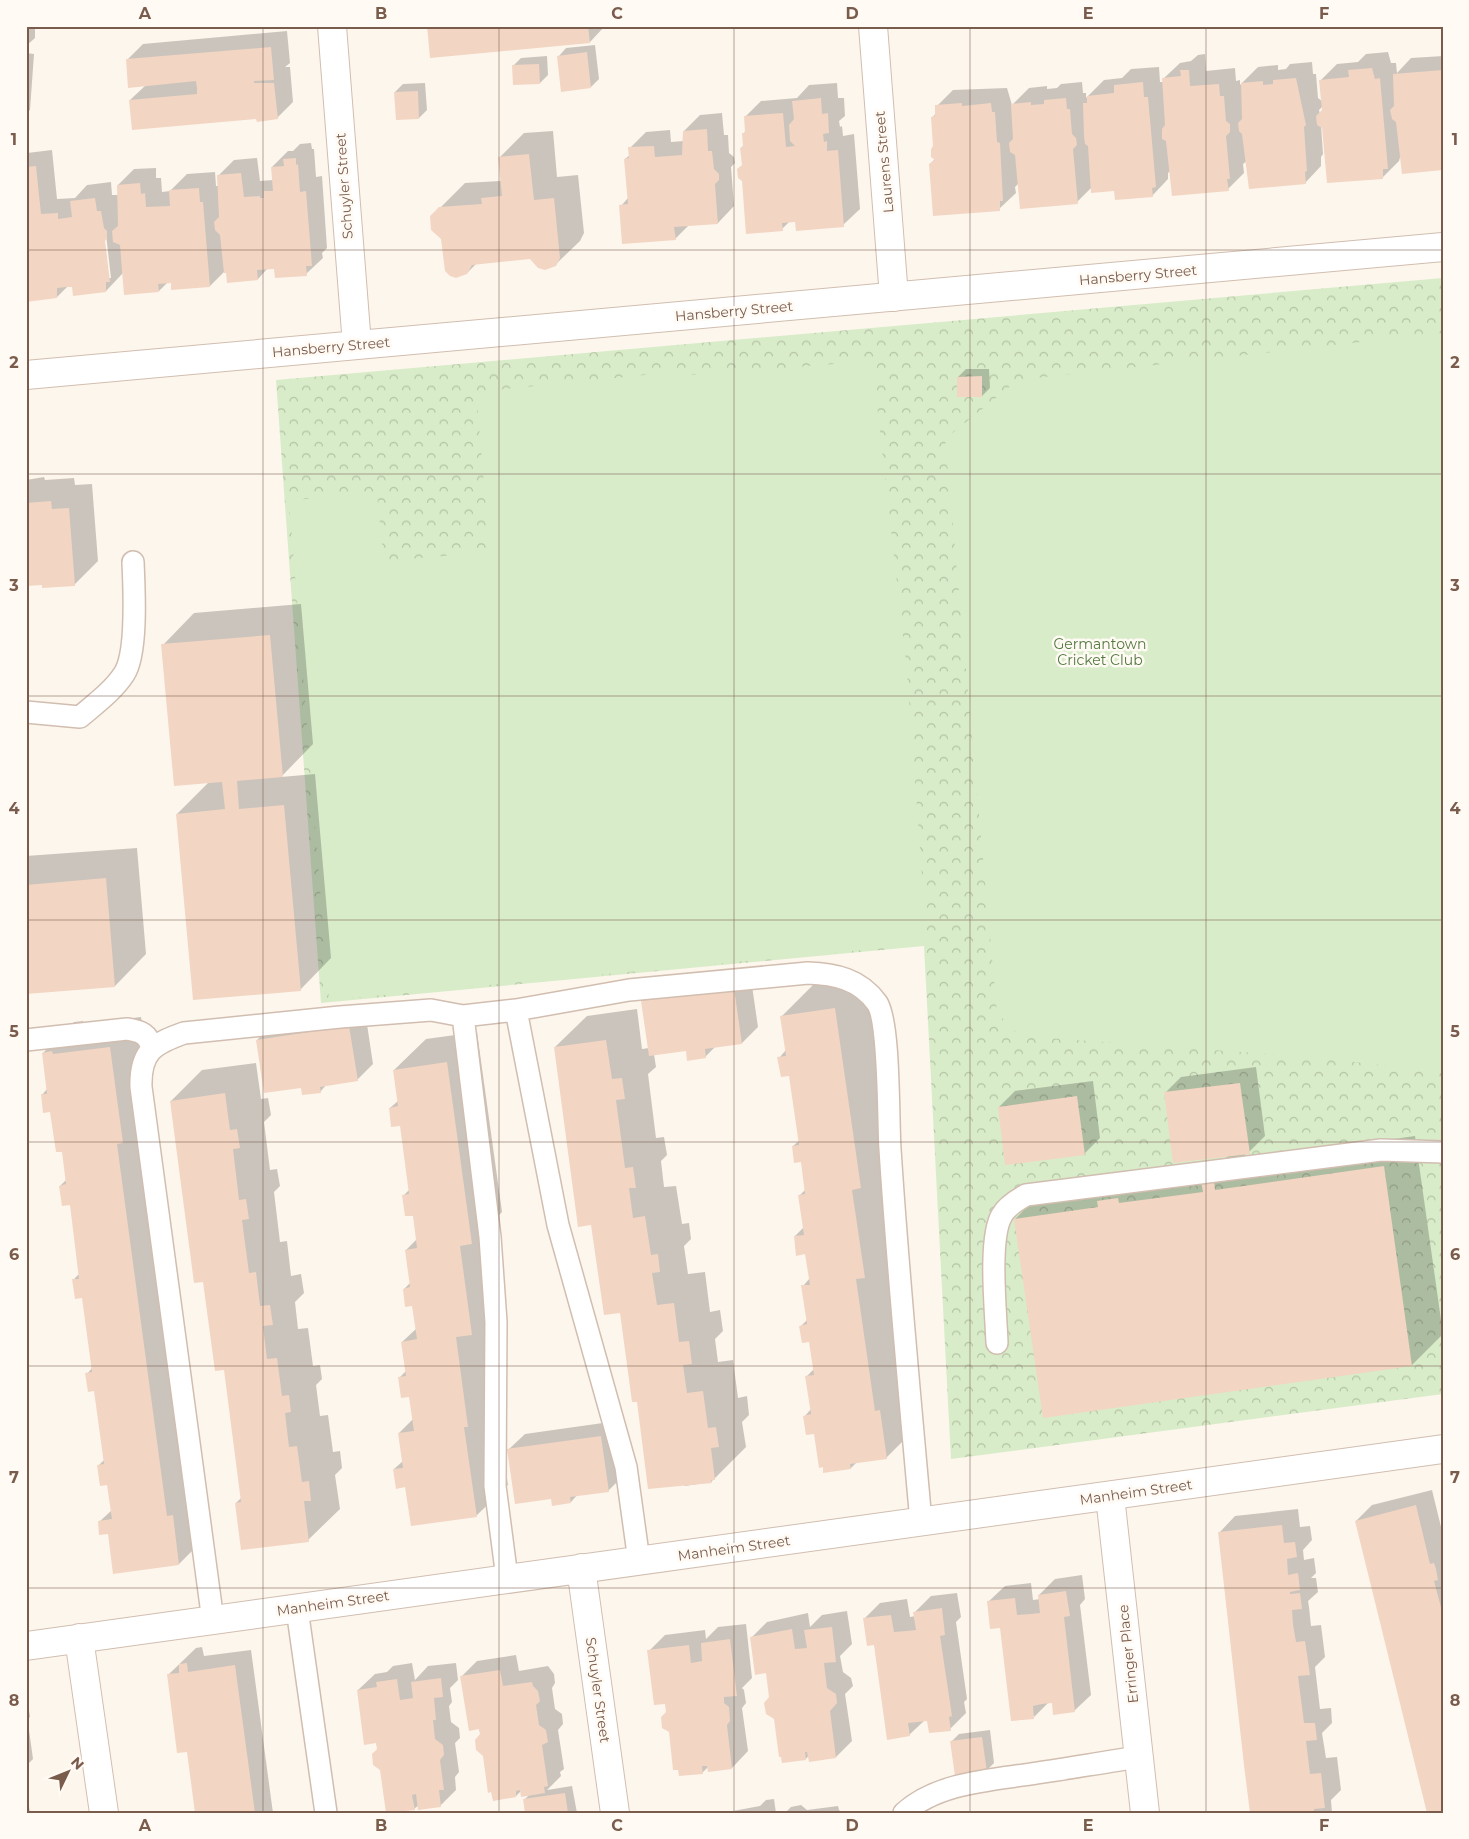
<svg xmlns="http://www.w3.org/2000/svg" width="1469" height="1839" font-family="Montserrat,sans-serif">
	<defs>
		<pattern id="forest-crowns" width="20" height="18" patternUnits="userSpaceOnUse" patternTransform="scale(1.25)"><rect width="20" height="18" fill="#d8ecc9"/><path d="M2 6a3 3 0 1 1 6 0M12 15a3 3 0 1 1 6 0" fill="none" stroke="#b4c2a5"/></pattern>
	</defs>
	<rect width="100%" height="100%" fill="#fdf6ec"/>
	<path fill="url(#forest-crowns)" d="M1443,278v1116l-492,65 -27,-513 -603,57 -45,-623z"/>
	<path fill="#d8ecc9" d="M1443,333v732l-35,3 -98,-11 -290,-21 -23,-23 -52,-574 73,-59z
		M872,361l35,310 20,273 -598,56 -40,-500 88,-5 7,66 106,-9 -14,-160 189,-19 30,2z"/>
	<path fill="#0003" fill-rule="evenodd" d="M26,26h9v12l-9,8z
		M428,26h177l-15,16z
		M287,31l3,32 -5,4h5l3,35 -16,16 -147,-18 16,-15 -19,-25 16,-16z
		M595,45l4,34 -8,8 -32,-31 7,-8z
		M1388,52l3,11h5l1,10 14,-15 32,-2v113l-42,-15 -2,7 -16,16 -62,-52 2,29 -2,3v9l-16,17 -58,-22 -4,3 1,9 -16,16 -58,-18 -2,2v6l-16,17 -60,-9 -15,15 -58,-19 -4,4 1,6 -17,16 -69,-45 5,-5 -3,-41 4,-5 1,-7 16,-16 54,-2 5,17 17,-17 18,-2v3l10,-1 4,-4 21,-2 1,11h3v5l18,-18 18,-2 9,-9 28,-2 1,15h4l-1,-3 17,-16 11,-2 7,-6 7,-1 1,17 29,-3 1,13 4,-1v5l18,-18 20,-2v5l8,-1 4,-5 22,-2 1,12h3l2,24 5,4 -2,-22 16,-16 21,-2 8,-8zM1323,106l1,4 -4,4 -1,-4z
		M26,53l8,1 -4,56 -4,4z
		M547,56l1,19 -8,8 -27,-17 8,-8z
		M425,83l2,27 -8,8 -24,-26 8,-8z
		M837,83l1,15h6l1,18 -6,5 1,6 2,-1 1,10 11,-2 6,75 -17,16 -47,-4h-6l-8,8 -39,-64 -2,-17 3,-3 -1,-11 3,-3 -1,-14 16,-16 36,-3 12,-13z
		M722,113l2,22h4l1,18 5,4 1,6 -4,4 3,39 -16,17 -29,2 -14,14 -54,-33 7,-8 -3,-39 5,-4v-7l16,-16 24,-2 1,12 13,-1v-10l16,-16z
		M553,131l4,46 21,-2 6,58 -4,8 -25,24 -24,-7 -54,5 -10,10 -25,-34 -11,-22 34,-34 35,-2 2,-2 -2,-22 24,-24z
		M311,143l1,6h2l2,28 6,-1 5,72 -5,5 1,5 -17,16 -38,-6 -10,11 -34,-7 -14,14 -42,-4 -9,9 -36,-18 -17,18 -33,-6 -5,1 -11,11 -31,3 1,-147 25,-3 5,49 18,-1 12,-13 24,-3 1,13h6v-10l16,-16 22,-1v10h5l1,14 8,-1 17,-17 28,-2 1,14h3l-1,-10 16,-16 23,-2 3,23 13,-1 -1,-13 16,-16h5l7,-7zM103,234h3l5,44h-3z
		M966,369h23l1,19 -8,8 -24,-19z
		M44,477l1,3 29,-2 1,7 17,-1 6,77 -24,24 -31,-1 -17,-12v-92z
		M301,604l12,140 -32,33 34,-3 16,184 -31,32 -123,-176 32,-32 -46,-137 31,-32z
		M137,848l9,106 -31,32 -89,7v-137z
		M750,972l8,55 -16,16 -26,3 -11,11 -18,-7 -33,4 2,13 -8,7 8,64 8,-1 3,18 -6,6 3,26 12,-1 6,38 7,-1 2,16 -7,7 4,28 17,-2 5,40 10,-2 3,21 -8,8 3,23 15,-2 5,38 9,-2 2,19 -7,7 4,25 -35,35 -26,4 -47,-86 -16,-89 -30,-88 -37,-176 32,-31 50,-7 5,40 7,-1 -7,-47 16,-16z
		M866,977l26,179 25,271 -31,31 -29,4 -6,6 -27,4 -9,-39 -10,-17 6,-7 -4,-33 7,-7 -4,-28 -9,-15 7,-7 -5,-33 7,-8 -4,-25 -11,-17 9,-9 -5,-31 7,-7 -4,-28 -9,-15 7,-6 -10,-65 -11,-17 7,-8 -4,-34 31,-31z
		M365,1011l8,53 -16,16 -30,4 -7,8 -18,-5 -45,-47 16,-16z
		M141,1017l69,516 -31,31 -70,-31 -10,-11 13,-12 -4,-26 -10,-18 7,-7 -10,-70 -8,-15 5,-6 -9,-71 -10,-17 7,-7 -9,-69 -11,-18 7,-7 -4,-28 -12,-40 -9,-16 5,-6 -4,-36 31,-31 9,-1 1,3z
		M477,1032l25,180 -10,11 3,175 13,87 -32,31 -70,-30 -12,-17 9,-8 -4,-28 14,-14 -3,-23 -11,-18 7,-7 -4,-29 15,-14 -4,-24 -9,-15 7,-7 -5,-32 11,-11 -3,-25 -11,-18 7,-7 -9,-65 -11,-16 9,-8 -5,-30 32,-31z
		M256,1063l5,36 7,-1 3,17 -7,7 6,48 7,-1 3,17 -6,6 6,50 7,-1 4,35 10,-2 3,19 -9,9 3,27 10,-1 5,38 7,-1 2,14 -6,6 4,31 8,-1 5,37 7,-1 2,17 -7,7 5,34 -32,31 -72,-37 6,-6 -17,-128 -21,-88 -33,-180 31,-31z
		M1256,1067l9,69 -16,16 -4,1 1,7 169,-24 28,198 -31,31 -397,-146 31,-31 77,-11 7,-6 19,-3 1,5 71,-10 8,-8 -64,-62 16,-16z
		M26,1081h2l-2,20z
		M1093,1081l7,57 -16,16 -85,-47 16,-16z
		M617,1421l7,54 -16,16 -30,3 -7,8 -19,-5 -44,-47 17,-16z
		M1432,1490l11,45v278l-87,-292 16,-16z
		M1298,1509l2,18 10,-1 2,14 -9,10 1,10 10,-2 2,15 -5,5h5l2,14 -10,9 1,6 2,19 10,-1 4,32 -10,10 5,42 11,-1 1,15 -10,10 4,25 11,-1 4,33 -10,10 1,13h-81l-32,-280 16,-17z
		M1082,1575l3,24 -5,6 11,90 -17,16 -25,-9 -15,15 -33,-91 -13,-24 17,-16 26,-3 2,17 7,-1 -1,-4 16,-16z
		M957,1593l4,24 -5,5 11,77 -3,3 2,11 -16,16 -25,-9 -16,15 -45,-116 16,-16 27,-4 3,18 5,-1v-4l16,-16z
		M847,1611l5,33 -12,12 3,16 8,6 2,8 -8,8 7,47 -16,16 -27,-2 -3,4 -31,-41 -8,-46 -16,-34 16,-16 41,-9 2,14 12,-12z
		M746,1624l6,54 -10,10 2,2 2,13 -4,5 6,43 -16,17 -24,-1 -6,6 -35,-61 -1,-10 -17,-51 16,-16 40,-5 1,9 12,-12z
		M202,1647l2,9 47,-6 22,163h-77l-8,-62 -20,-76 28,-27z
		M516,1655l3,16 29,-5 6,8 1,9 -3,5 3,21 7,5 1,10 -5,6 6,39 -4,3 1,4 -14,14 25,-4 5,27h-51l-2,-13 6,-6 -9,-3 -5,5 -35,-61 -20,-58 16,-16z
		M412,1663l3,17 13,-14 28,-3 2,17 -8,8 2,14 -3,4 2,16 8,6 1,10 -5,5 4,29 -4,5 1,13 -16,16 -21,-1 -5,4 -36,-60 -20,-59 17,-16 12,-2 6,-6z
		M26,1689l4,28 -4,4z
		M29,1730l4,29 -7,7v-35z
		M990,1730l4,33 -8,8 -35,-29 8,-8z
		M26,1786l4,27h-4z
		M774,1799l2,14h-54l38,-7 6,-6z
		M801,1805l6,5 31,-4 1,4 4,3h-58l6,-6z"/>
	<path fill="#f3d5c3" d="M427,26h161l2,17 -160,15z
		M271,47l3,33 -20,1v2h20l4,36 -21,3 -1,-3 -124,11 -3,-30 68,-6v-6l-1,-7 -68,7 -2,-29z
		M587,52l4,36 -30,4 -4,-36z
		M539,64l1,20 -27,1 -1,-20z
		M1372,68l3,11 5,-1 8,91h-5v10l-56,4 -5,-55 -5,-3 -1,-9 6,-6 -3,-30 30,-3 -1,-7z
		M1180,70h9l1,16 29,-2 1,12h4l2,25 4,3v8l-4,4 4,43h-3l2,12 -57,5 -6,-55 -4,-2v-10l3,-4 -3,-47 19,-2z
		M1443,70v100l-41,4 -6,-52 -4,-3 -2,-9 4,-4 -1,-32z
		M1296,78l10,47 -2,2 3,44 -2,1 1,12 -57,5 -7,-55 -3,-3 -1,-8 4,-4 -1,-36 22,-2v4l10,-1v-4z
		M1143,82l1,15h4l8,90 -4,1 1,9 -38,3 -1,-9 -23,2 -3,-47 -3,-2 -1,-8 -1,-33h4v-7l27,-3v-8z
		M418,91l1,28 -23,1 -2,-28z
		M821,98l1,16 6,-1 1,20 -6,1 1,8 3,-1v10l11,-1 6,77 -48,4 -1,-9 -13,1 1,8 -37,3 -4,-53 -4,-3 -1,-9 5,-4 -2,-17 3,-1 -1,-14h3l-1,-17 39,-3 3,34 9,-1 -5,-5 -1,-16 5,-6 -2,-18z
		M1066,98l1,11h3l2,25 4,4 1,7 -4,4 5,55 -58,5 -5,-54 -5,-3 -1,-9 4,-4 -2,-35 20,-2v3l13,-1v-4z
		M962,103v3l29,-3 1,9h3l2,30 3,1 3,58h-3v10l-67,5 -4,-52 6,-4 -4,-3v-8l2,-3 -2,-29 4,-1v-11z
		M707,129l1,22h4l2,18 5,5v6l-4,4 3,40 -44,3 2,13 -54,4 -3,-39 9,-1 -4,-45 5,-1 -1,-11 26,-1 1,11 27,-2 1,-24z
		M529,154l5,46 20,-2 6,60 -4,8 -11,4 -7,-2 -8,-9 -58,6 -5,9 -11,4 -6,-2 -5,-5 -4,-32 -10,-9 -1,-14 9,-9 43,-3 -1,-6 21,-2 -4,-39z
		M296,158v7l2,-1 2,28 6,-1 6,75h-6l1,10 -32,2 -1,-9 -17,1 1,10 -31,3 -1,-10h-2l-4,-38 -5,-5 -1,-8 5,-5 -2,-42 24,-2 3,24 16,-1v2h4v-7h9l-2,-24 13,-1 -1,-7z
		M36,166l5,48 17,-1v6l14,-2 -2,-16 25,-3 2,13h4l3,17 3,3v7l-2,3 5,41h-4v10l-33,4 -1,-9h-6l-9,1v10l-31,4v-135z
		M140,183l1,11 4,-1 1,14 24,-1 -1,-16 30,-2 1,14h3l7,85 -39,3v-7l-13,1 1,8 -35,3 -4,-50 -7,-3 -1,-11 6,-5 -1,-41z
		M982,376v21h-25v-20z
		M51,501l1,8 17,-1 6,78 -33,2v-3l-15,1 -1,-83z
		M270,635l13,142 -46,4 2,28 45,-4 17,186 -108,9 -17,-186 49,-5 -3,-27 -48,4 -13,-142z
		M106,878l9,109 -89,7v-109z
		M734,988l8,56 -37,5 1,9 -19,3 -1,-10 -37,5 -8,-55z
		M835,1008l26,180 -9,2 13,88 -9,1 19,132 5,-1 7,49 -37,5 1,5 -28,4v-6l-4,1 -5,-34 -8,1 -3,-19 8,-2 -6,-38 9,-1 -5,-33 -7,1 -3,-17 8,-2 -6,-39h9l-5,-31 -9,2 -2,-20 10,-1 -6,-40 7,-1 -4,-32 -7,1 -2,-17 7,-1 -10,-69 -8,1 -4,-20 9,-1 -6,-40z
		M349,1026l9,55 -38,6 1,6 -19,2 -1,-7 -37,5 -8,-53z
		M606,1040l6,39 10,-1 3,21 -9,1 9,68 8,-1 3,21h-7l4,30 12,-2 6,39 7,-1 2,18 -8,1 5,32 17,-2 5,39 10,-1 3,23 -9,1 4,28 16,-2 5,37 8,-1 3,20 -8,1 4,32h-4l1,3 -64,6 -11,-87h-5l-12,-89 -16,2 -13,-90 -13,2 -24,-180z
		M110,1047l13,96 -6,1 50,372 6,-1 6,50 -66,9 -5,-40 -9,1 -1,-14 14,-2 -5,-34 -7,1 -3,-21 7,-1 -10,-73 -6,1 -3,-19 7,-1 -10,-74 -7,1 -3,-20h7l-9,-74 -8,1 -3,-20 7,-2 -4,-32h-6l-6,-40 -7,1 -2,-19h6l-5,-41 10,-2 1,3z
		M447,1062l25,182 -12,2 12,89 -16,2 12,90h-4l13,90 -66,9 -6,-39 -9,2 -3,-20 10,-1 -5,-35 16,-2 -5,-34 -8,1 -3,-21 8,-1 -5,-34 16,-3 -5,-33 -7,1 -2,-18 7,-2 -5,-37 12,-2 -4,-32h-8l-3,-21 7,-1 -9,-68 -9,1 -2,-19 9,-2 -5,-36z
		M1240,1083l10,71 -77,9 -9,-71z
		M225,1093l5,37 7,-1 3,19 -7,1 6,51 7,-1 3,20 -7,1 7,53 7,-1 4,34 10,-1 3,20 -10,1 4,33 10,-1 5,38 7,-1 2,17 -6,1 4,34 8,-1 5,36 7,-1 2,20h-7l5,41 -68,8 -6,-47 6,-1 -17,-132 -9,1 -12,-89 -9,1 -24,-182z
		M1077,1096l8,59 -80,10 -7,-58z
		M1384,1166l28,200 -369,52 -29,-199 84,-12 -1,-6 21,-3 1,5 84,-11 -2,-11 13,-1 1,10z
		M601,1436l8,56 -39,5 1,6 -19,3 -1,-7 -36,5 -8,-55z
		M1416,1505l14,59 4,-1 2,6 2,11 -4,1 9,34v198h-16l-72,-292z
		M1282,1525l2,18 11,-1 2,15 -10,2 1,16 10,-2 2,17 -10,2v2l10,-1 2,16 -10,1 1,14 3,18 9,-1 5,34 -12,1 6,47h11l2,17 -11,1 4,33 11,-1 4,35 -11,1v4h-64l-6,-48 -26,-233z
		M1066,1591l4,25 -6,1 11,95 -22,3 -1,-12 -10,1 -9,2 1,13 -23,2 -11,-93 -10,1 -3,-28 28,-3 2,17 14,-1 9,-1 -2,-18z
		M942,1608l3,27 -5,1 12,80 -3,1 2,14 -22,2 -2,-12 -19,2 2,13 -23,4 -13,-95 -7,1 -4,-28 28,-3 3,17 13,-1 9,-1 -3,-18z
		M832,1627l4,35 -12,1 3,25 9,6 1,9 -7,8 6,47 -27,4 -2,-10h-2l1,8 -24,3 -1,-6h-2l-5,-38 -8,-5 -2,-11 5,-6 -3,-24 -11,2 -5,-38 42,-8 3,20 12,-1 -3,-18z
		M730,1639l7,57 -13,1v6l5,4 1,14 -3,4 5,44 -24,3 -1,-6h-5l1,8 -24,2 -1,-6h-5l-4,-38 -7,-4 -1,-11 5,-5 -1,-8 -11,1 -7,-55 42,-5 2,18 11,-2 -1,-18z
		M187,1663l1,9 47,-7 20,148h-60l-8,-61 -10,1 -10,-79 12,-1v-9z
		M500,1670l3,16 29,-4 1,4 5,5 2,10 -4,4 3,20 7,5 2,12 -6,3 6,41 -4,1 1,6 -24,4 -1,-7 -4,1v6l-23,4 -2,-9 -3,1 -5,-37 -7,-6 -1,-10 5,-6 -1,-5 -10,2 -9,-55z
		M441,1678l2,19 -9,1 2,22h-3l2,19 8,6 1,10 -4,5 4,30h-5l2,17 -23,3 -2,-16 -4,1 3,15 -29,3 -6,-43 -7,-5 -1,-11 5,-5 -1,-6 -12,2 -7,-55 20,-3 -1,-5 21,-3 3,21 13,-2 -2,-16z
		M982,1737l5,35 -32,4 -5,-35z
		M565,1793l3,20h-43l-2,-14z"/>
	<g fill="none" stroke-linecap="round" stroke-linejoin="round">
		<g stroke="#d1beb0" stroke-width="24">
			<path id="service" d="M26,712l54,5c15,-13 33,-26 44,-43 14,-21 10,-87 9,-112
				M516,1010l113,-20 179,-17c27,1 52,6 69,30 13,19 11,118 13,146 8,125 20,249 31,373
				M26,1040l101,-11c14,2 21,5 25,19
				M997,1343c-1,-30 -9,-105 5,-128 5,-9 15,-15 24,-20l355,-45 62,2
				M507,1578l-12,-92 1,-164 -6,-85 -27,-221 53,-6 42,215 68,242 13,94
				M297,1609l29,204
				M213,1621l-72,-534c-1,-35 12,-43 43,-54l156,-16 91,-7 32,6
				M904,1813c34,-31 89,-33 133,-40 34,-5 68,-11 102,-16"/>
		</g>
		<g stroke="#d1beb0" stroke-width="30">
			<path id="minor" d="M332,26l25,319
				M873,26l21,271
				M26,375l1417,-128
				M1110,1496l35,317
				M581,1568l34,245
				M79,1638l25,175
				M26,1646l1417,-197"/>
		</g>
		<use href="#service" stroke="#fff" stroke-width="21"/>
		<use href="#minor" stroke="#fff" stroke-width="28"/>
	</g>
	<path fill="none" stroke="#7a5c4d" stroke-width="1" stroke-opacity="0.55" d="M263,26v1787M499,26v1787M734,26v1787M970,26v1787M1206,26v1787M26,250h1417M26,474h1417M26,696h1417M26,920h1417M26,1142h1417M26,1366h1417M26,1588h1417"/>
	<g text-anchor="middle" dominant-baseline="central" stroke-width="5" stroke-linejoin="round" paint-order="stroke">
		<g font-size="14" fill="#7a5c4d" stroke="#fffaf3">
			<text transform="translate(884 162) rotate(-95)">Laurens Street</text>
			<text transform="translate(344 186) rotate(-94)">Schuyler Street</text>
			<text transform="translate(1138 275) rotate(-5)">Hansberry Street</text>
			<text transform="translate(734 311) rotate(-5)">Hansberry Street</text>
			<text transform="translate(331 347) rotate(-5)">Hansberry Street</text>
			<text transform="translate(1136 1492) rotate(-8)">Manheim Street</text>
			<text transform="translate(734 1548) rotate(-8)">Manheim Street</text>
			<text transform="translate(333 1603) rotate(-8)">Manheim Street</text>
			<text transform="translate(1128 1654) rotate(-96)">Erringer Place</text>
			<text transform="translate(598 1690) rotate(82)">Schuyler Street</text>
		</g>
		<g font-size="14" fill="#537a41" stroke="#fffaf3">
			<text x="1100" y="644">Germantown<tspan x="1100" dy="16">Cricket Club</tspan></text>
		</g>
	</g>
	<rect width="1469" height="1839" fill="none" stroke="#fffaf3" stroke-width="55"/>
	<g transform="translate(68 1772) rotate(47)" stroke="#fffaf3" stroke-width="4" paint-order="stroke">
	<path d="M0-4L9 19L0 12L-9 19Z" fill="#7a5c4d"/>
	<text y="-8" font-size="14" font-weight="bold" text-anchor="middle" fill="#7a5c4d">N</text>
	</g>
	<rect x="28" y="28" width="1414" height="1784" fill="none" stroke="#7a5c4d" stroke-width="2"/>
	<g font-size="16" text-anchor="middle" font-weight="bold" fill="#7a5c4d">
		<text x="145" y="19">A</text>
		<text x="381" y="19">B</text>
		<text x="617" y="19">C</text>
		<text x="852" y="19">D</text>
		<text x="1088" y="19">E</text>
		<text x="1324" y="19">F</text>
		<text x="14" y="145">1</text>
		<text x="1455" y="145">1</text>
		<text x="14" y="368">2</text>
		<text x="1455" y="368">2</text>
		<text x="14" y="591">3</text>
		<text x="1455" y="591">3</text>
		<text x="14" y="814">4</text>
		<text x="1455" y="814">4</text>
		<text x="14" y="1037">5</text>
		<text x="1455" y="1037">5</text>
		<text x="14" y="1260">6</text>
		<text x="1455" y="1260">6</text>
		<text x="14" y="1483">7</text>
		<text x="1455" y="1483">7</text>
		<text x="14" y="1706">8</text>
		<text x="1455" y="1706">8</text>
		<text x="145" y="1831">A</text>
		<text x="381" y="1831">B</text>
		<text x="617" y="1831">C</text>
		<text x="852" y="1831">D</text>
		<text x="1088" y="1831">E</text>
		<text x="1324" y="1831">F</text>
	</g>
</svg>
